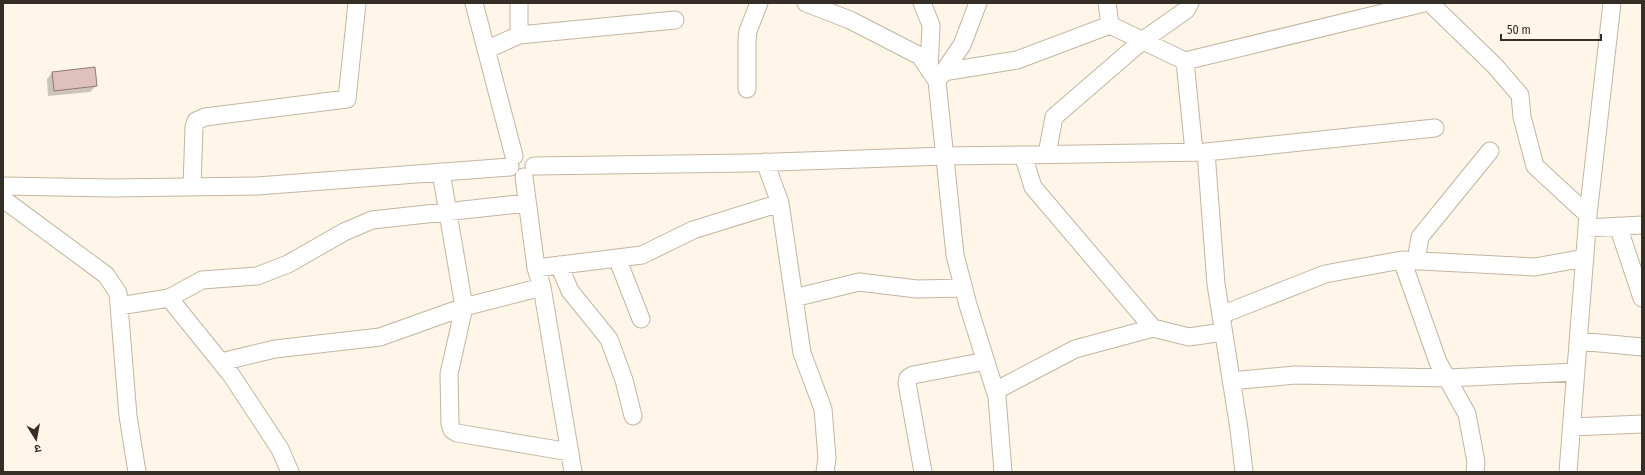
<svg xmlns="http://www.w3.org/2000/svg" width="1645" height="475" font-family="'Fira Sans Condensed','Noto Sans Devanagari',sans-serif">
	<rect width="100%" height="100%" fill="#fff5e8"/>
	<path fill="#0003" d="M94,68l2,18 -6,6 -42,4 -1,-17 5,-6z"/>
	<path fill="#dec1bc" stroke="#937873" d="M95,67l2,19 -43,5 -2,-19z"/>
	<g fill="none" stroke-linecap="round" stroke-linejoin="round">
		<g stroke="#c4b5a0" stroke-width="19">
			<path id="minor" d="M474,3l40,153
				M806,3l44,17 70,36 17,25 18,174 13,50 29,92 6,75
				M922,3l9,22 -2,45
				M1107,3l3,22 75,36 239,-58
				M1430,3l65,63 25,29 2,22 13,49 53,49
				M519,35l156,-15
				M486,50l33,-15v-32
				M1185,61l9,91
				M943,72l74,-12 93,-35
				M940,77l22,-32 16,-42
				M747,89v-49l1,-9 11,-28
				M1206,152l229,-24
				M1047,154l7,-37 88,-76 44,-31 4,-7
				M1023,155l10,32 120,141 36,9 34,-5
				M765,162l15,41 22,150 21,56 4,49 -2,14
				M534,166l214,-3 197,-7 261,-4 10,132 23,145 5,43
				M441,172l23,135 -15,67 1,50 2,6 5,3 113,19
				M524,177l12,91 6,19 31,185
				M3,186l109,2 145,-2 253,-19
				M192,187l2,-60 2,-6 9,-4 142,-18 10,-96
				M3,199l103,76 12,18 10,123 9,56
				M1618,226l24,72
				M1587,228l55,-3
				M617,258l24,61
				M1402,260l36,102 29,52 9,48 -1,10
				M1416,261l4,-24 70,-86
				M559,265l11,26 39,48 15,41 9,36
				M536,268l106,-13 51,-25 87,-27
				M169,298l63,78 48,73 10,23
				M794,298l65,-16 58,7 47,-1
				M119,306l50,-8 33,-18 55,-4 31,-12 56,-32 28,-12 155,-17
				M1221,315l104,-41 77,-14 133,7 50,-9
				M1578,341l64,6
				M221,362l54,-13 105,-12 84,-30 78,-20
				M1231,381l64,-6 153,3 128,-6
				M995,391l80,-42 78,-21
				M1572,427l70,-3
				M923,472l-16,-89 1,-5 5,-3 73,-14
				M1568,472l20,-257 24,-212"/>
		</g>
		<use href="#minor" stroke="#fff" stroke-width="17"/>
	</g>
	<rect width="1645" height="475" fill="none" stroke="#342e26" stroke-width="8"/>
	<g transform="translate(36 439) rotate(169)" stroke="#fff5e8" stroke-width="3" paint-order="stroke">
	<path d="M0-3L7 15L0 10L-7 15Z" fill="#342e26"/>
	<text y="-6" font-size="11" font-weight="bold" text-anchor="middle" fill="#342e26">उ</text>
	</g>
	<path d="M1501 34v6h100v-6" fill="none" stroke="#342e26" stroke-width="2"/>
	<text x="1507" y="34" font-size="12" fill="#342e26" stroke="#fff5e8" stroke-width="3" paint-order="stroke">50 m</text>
</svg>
